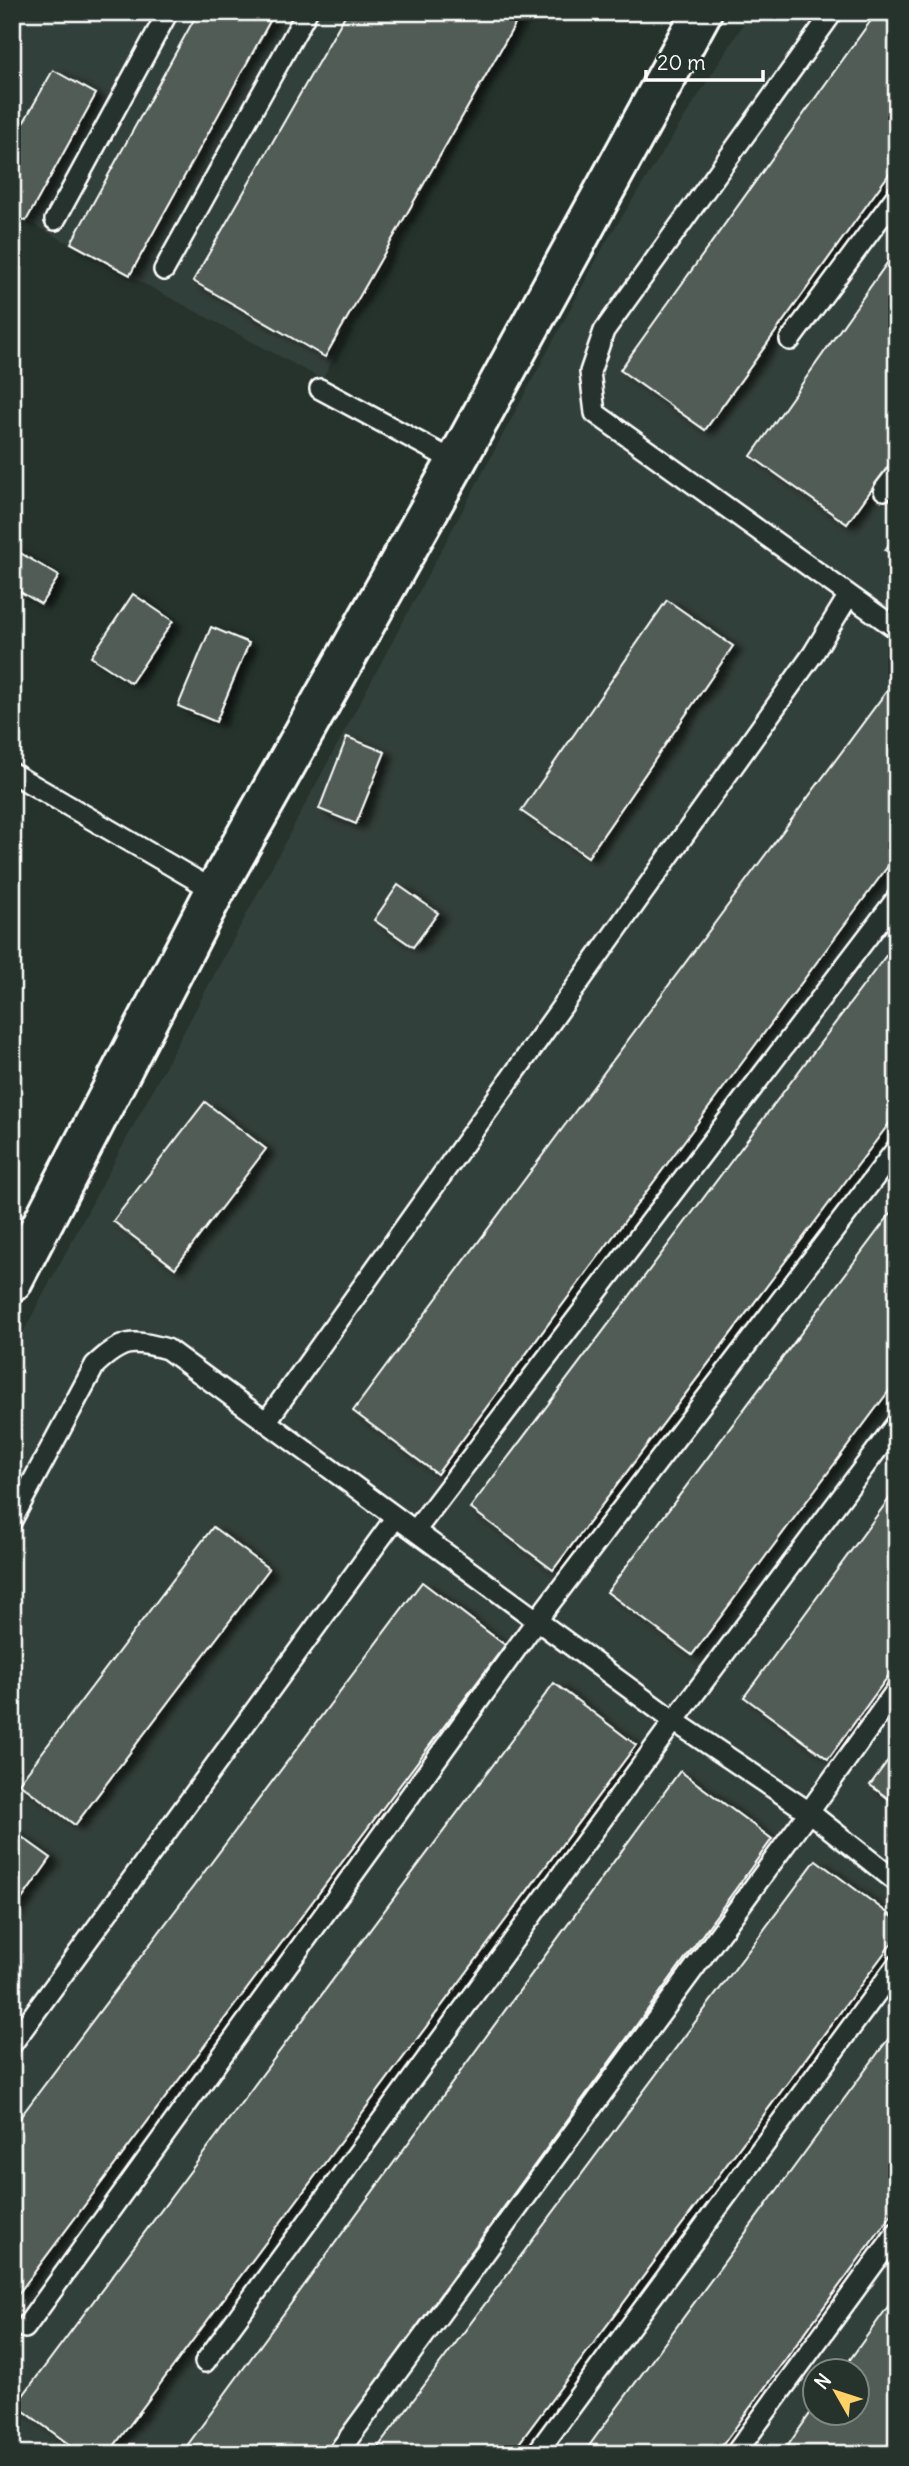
<svg xmlns="http://www.w3.org/2000/svg" width="909" height="2466" font-family="Delius,sans-serif">
	<defs>
		<filter id="shadow"><feDropShadow dx="8" dy="4.5" stdDeviation="3.5" flood-color="#0009"/></filter>
	</defs>
	<rect width="100%" height="100%" fill="#26332d"/>
	<filter id="ink" filterUnits="userSpaceOnUse"><feTurbulence type="fractalNoise" baseFrequency=".0143" numOctaves="2"/><feDisplacementMap in="SourceGraphic" scale="14" xChannelSelector="R" yChannelSelector="G"/><feConvolveMatrix kernelMatrix="1 2 1 2 8 2 1 2 1" color-interpolation-filters="sRGB"/></filter>
	<g filter="url(#ink)">
		<path fill="#333f3a" fill-rule="evenodd" d="M12,12h512l-202,367 -310,-166z
			M751,12h146v2442h-885v-1101l594,-1111zM814,2372h42v42h-42z"/>
		<path fill="#515c57" stroke="#fff" stroke-width="2" filter="url(#shadow)" d="M198,12h77l-145,263 -59,-32z
			M347,12h175l-197,345 -132,-76z
			M877,12h20v151l-192,267 -85,-60z
			M53,70l43,24 -70,127 -14,-8v-70z
			M897,249v205l-50,70 -96,-68z
			M897,534v24l-12,-8z
			M12,548l47,28 -18,28 -29,-17z
			M133,594l40,27 -42,62 -40,-26z
			M667,600l66,46 -145,211 -67,-46z
			M211,627l38,16 -33,79 -38,-16z
			M889,688l8,6v160l-460,620 -84,-63z
			M347,737l38,15 -29,72 -37,-15z
			M398,885l40,28 -25,34 -39,-27z
			M897,941v172l-344,457 -83,-62z
			M205,1102l61,47 -91,119 -62,-47z
			M897,1205v175l-205,275 -85,-63z
			M897,1488v176l-69,95 -84,-62z
			M213,1527l56,42 -194,256 -56,-42z
			M422,1582l83,63 -493,657v-174z
			M554,1683l82,62 -528,709h-26l-66,-49z
			M897,1748v57l-27,-20z
			M680,1771l92,68 -448,615h-143z
			M12,1830l39,28 -39,55z
			M816,1860l81,60v16l-386,518h-138z
			M897,2027v180l-181,247h-133z
			M897,2294v160h-115l32,-46v6h42v-42h-15z"/>
		<g fill="none" stroke-linecap="round" stroke-linejoin="round">
			<g stroke="#fff" stroke-width="24">
				<path id="lane" d="M833,12l-229,319 -14,41 5,41 254,182
					M55,220l113,-208
					M164,270l143,-258
					M790,340l107,-145
					M320,389l136,73
					M884,490l13,-17
					M12,773l203,118
					M266,1422l547,-768 36,-59 48,34
					M12,1520l83,-155c27,-25 36,-26 72,-16l507,372 135,91 88,70
					M415,1531l482,-633
					M12,2044l384,-527
					M25,2328l512,-708 360,-472
					M205,2362l469,-641 223,-298
					M337,2454l472,-642 88,-123
					M536,2454l361,-489
					M735,2454l162,-222"/>
			</g>
			<g stroke="#fff" stroke-width="44">
				<path id="street" d="M12,1282l203,-391 241,-429 246,-450"/>
			</g>
			<use href="#lane" stroke="#26332d" stroke-width="19"/>
			<use href="#street" stroke="#26332d" stroke-width="38"/>
		</g>
	</g>
	<rect width="909" height="2466" fill="none" stroke="#26332d" stroke-width="42"/>
	<rect x="21" y="21" width="867" height="2424" fill="none" stroke="#fff" stroke-width="2.5" filter="url(#ink)"/>
	<g transform="translate(836 2392) rotate(309)"><circle r="33" fill="#26332d" stroke="#7d8581" stroke-width="2"/>
	<path d="M0-5L12 26L0 18L-12 26Z" fill="#ffd166"/>
	<text y="-10" font-size="19" font-weight="bold" text-anchor="middle" fill="#ffffff">N</text>
	</g>
	<path d="M646 70v10h117v-10" fill="none" stroke="#ffffff" stroke-width="3.5"/>
	<text x="657" y="70" font-size="21" fill="#ffffff" stroke="#26332d" stroke-width="5" paint-order="stroke">20 m</text>
</svg>
